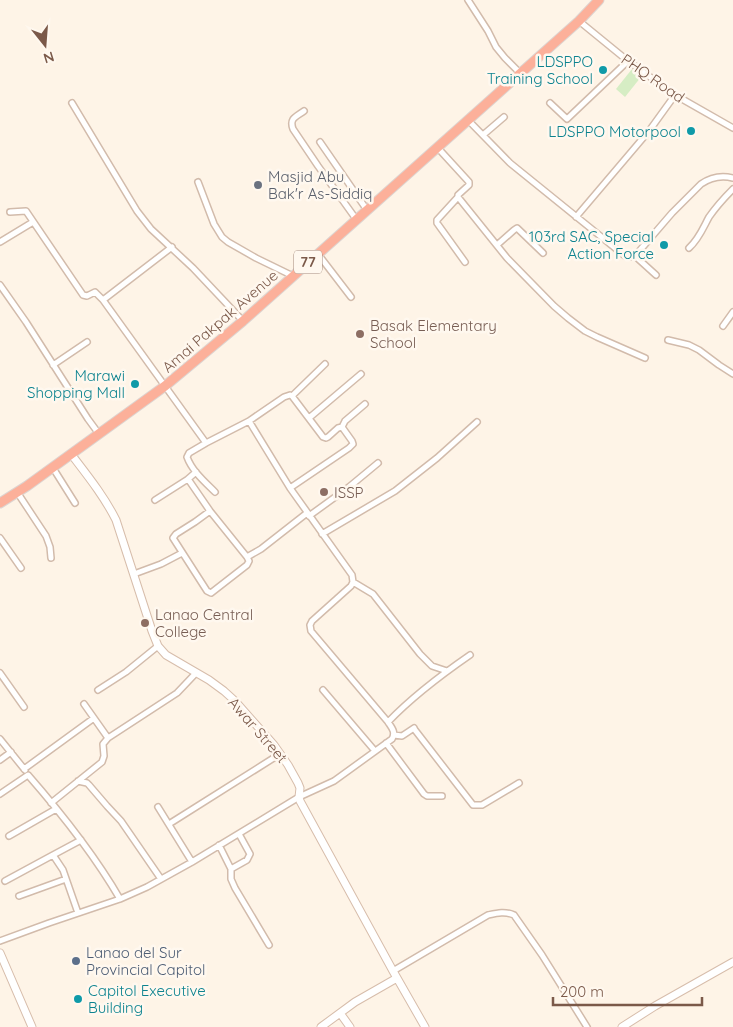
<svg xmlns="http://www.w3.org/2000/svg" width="733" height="1027" font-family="Quicksand,sans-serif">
	<rect width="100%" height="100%" fill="#fef4e7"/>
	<path fill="#d6edc4" d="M632,69l9,8 -16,20 -9,-8z"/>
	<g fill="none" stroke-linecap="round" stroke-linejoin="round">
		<g stroke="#d2bbab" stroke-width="8">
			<path id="street" d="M468,0l20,31 8,16 9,11 15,15
				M579,21l49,40 47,34 58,33
				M72,103l65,108 14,18 42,39 50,53
				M550,103l17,16 61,-58
				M304,111c-8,6 -15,7 -11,18l25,37 38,53
				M468,120l42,43 115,93c4,1 6,2 10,0l37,-43 29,-29c10,-7 20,-9 32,-6
				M483,135l21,-18
				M320,142l47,68
				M437,147l32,35v3l-11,10v2l49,61 47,48 14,12 17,13 12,6 48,21
				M198,182l16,42 8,13 6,5 28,16 37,18
				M458,197l-21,23v3l28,39
				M10,212l16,-1 57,84 4,1 8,-4 8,8
				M576,217l73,-86 26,-36
				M0,242l33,-20
				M497,245l17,-15 3,-2 26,25
				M689,248c10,-9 14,-20 20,-31 7,-10 15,-19 24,-28
				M318,254l33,43
				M635,256l21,19
				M0,285l26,37 62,97 11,15
				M723,326l10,-14
				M668,340l21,5 10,5 20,15 14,9
				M53,365l34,-23
				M292,396l33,-32
				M309,418l52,-44
				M249,421l35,-24 6,-2 2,1 31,41 3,1 2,-1 10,-9 4,-1 10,14 1,3 -4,4 -59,40
				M342,427l3,-6 20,-17
				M206,443l-17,10 -2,4c5,14 18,25 28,35
				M53,468l22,35
				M196,472l-8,7 22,32 37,46 2,4 -2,4 -36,28 -4,-2 -34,-53 3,-4 19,-12 15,-11
				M17,492l29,44 4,11 1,11
				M155,500l33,-21
				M309,516l40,-29 29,-24
				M322,534l73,-43 42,-33 40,-36
				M0,538l21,30
				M247,557l14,-8 46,-36
				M134,574l27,-10 21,-11
				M353,582l20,12 47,60 12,12 15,5
				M0,673l24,34
				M98,690l28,-18 32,-26
				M323,690l52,61
				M84,704l24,34 69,-45 19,-20
				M388,722c25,-26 53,-47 82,-67
				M394,735l8,1 12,-8 1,2 58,75h9l37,-22
				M0,739l25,31
				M386,743l38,51 3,2h15
				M0,760l11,-8
				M24,769l70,-51
				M78,781l9,2 2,2 18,21 14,15 40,58
				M0,794l28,-19c34,39 66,79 92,124
				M51,803l51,-41 2,-6 -1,-12 5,-6
				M158,807l34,55
				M169,824l111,-70
				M9,836l47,-27
				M219,845l12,24v10l4,9 34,57
				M53,855l28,-15
				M231,869l16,-9 3,-6 -11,-20
				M5,881l48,-26 10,15 15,43
				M19,896l47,-17
				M0,941l49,-18 71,-24 27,-12 45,-25 107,-65 35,-16 58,-42c4,-7 0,-11 -4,-17l-77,-91 -1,-6 2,-4 39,-35 2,-4 -1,-7 -62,-87 -41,-67 -43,22 -103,-143 69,-53
				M393,971l95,-56c9,-2 17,-4 26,0l28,40 45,72"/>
		</g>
		<g stroke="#d7bdab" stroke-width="9">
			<path id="secondary" d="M71,454c16,21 33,42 45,66l36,111 6,15 8,9 43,25 15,11 11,10 39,44 14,20 10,18 2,5 -1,9 1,4 93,170 32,56
				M0,953l32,74
				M340,1013l10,14
				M321,1027l34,-25 42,-24
				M622,1027l33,-21 78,-44"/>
		</g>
		<g stroke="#ddd4d0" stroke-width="11">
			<path id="highway" d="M0,503l27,-17 138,-100 78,-65 336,-300 20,-21"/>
		</g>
		<use href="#street" stroke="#fff" stroke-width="5"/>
		<use href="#secondary" stroke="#fff" stroke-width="7"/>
		<use href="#highway" stroke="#fcb09a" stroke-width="9"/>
	</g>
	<g fill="#0f9aa8" stroke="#fff8ef" stroke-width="2">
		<circle cx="603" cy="70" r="5"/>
		<circle cx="691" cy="131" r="5"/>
		<circle cx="664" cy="245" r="5"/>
		<circle cx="135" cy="384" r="5"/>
		<circle cx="78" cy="999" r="5"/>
	</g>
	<circle fill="#6b7280" stroke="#fff8ef" stroke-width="2" cx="258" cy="185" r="5"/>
	<g fill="#8d6e63" stroke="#fff8ef" stroke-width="2">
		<circle cx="360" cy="334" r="5"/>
		<circle cx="324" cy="492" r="5"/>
		<circle cx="145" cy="623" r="5"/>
	</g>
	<circle fill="#5c6f8a" stroke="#fff8ef" stroke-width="2" cx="76" cy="961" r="5"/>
	<g text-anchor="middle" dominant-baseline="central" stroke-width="5" stroke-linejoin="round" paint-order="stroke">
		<rect fill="#fff8ef" stroke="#a3897b" stroke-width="1" x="294" y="250.5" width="28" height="23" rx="4"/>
		<g font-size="14" font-weight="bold" fill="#7b5949">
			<text x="308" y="262">77</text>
		</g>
		<g font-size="15" fill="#0d838f" stroke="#fff8ef" text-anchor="end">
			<text x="593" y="61">LDSPPO<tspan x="593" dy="17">Training School</tspan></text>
			<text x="681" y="131">LDSPPO Motorpool</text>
			<text x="654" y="236">103rd SAC, Special<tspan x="654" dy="17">Action Force</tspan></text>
			<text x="125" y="375">Marawi<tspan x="125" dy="17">Shopping Mall</tspan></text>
			<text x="88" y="990" text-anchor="start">Capitol Executive<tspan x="88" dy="17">Building</tspan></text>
		</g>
		<g font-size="15" fill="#7b5949" stroke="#fff8ef">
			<text transform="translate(653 78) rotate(35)">PHQ Road</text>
			<text transform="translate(220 321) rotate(-41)">Amai Pakpak Avenue</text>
			<text transform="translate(258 730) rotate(49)">Awar Street</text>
		</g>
		<g font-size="15" fill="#5b616d" stroke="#fff8ef" text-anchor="start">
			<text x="268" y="176">Masjid Abu<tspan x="268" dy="17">Bak'r As-Siddiq</tspan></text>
		</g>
		<g font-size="15" fill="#785e54" stroke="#fff8ef" text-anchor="start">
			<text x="370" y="325">Basak Elementary<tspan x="370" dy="17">School</tspan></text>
			<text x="334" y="492">ISSP</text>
			<text x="155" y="614">Lanao Central<tspan x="155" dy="17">College</tspan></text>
		</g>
		<g font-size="15" fill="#4e5e75" stroke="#fff8ef" text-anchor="start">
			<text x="86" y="952">Lanao del Sur<tspan x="86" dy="17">Provincial Capitol</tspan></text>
		</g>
	</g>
	<g transform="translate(45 45) rotate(163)" stroke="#fff8ef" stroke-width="4" paint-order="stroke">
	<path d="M0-4L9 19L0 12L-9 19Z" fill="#7b5949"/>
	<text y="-8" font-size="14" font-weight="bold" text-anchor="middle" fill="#7b5949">N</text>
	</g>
	<path d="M553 997v8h149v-8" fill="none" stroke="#7b5949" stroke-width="2.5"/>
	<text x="560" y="997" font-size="15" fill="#7b5949" stroke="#fff8ef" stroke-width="4" paint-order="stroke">200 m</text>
</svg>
